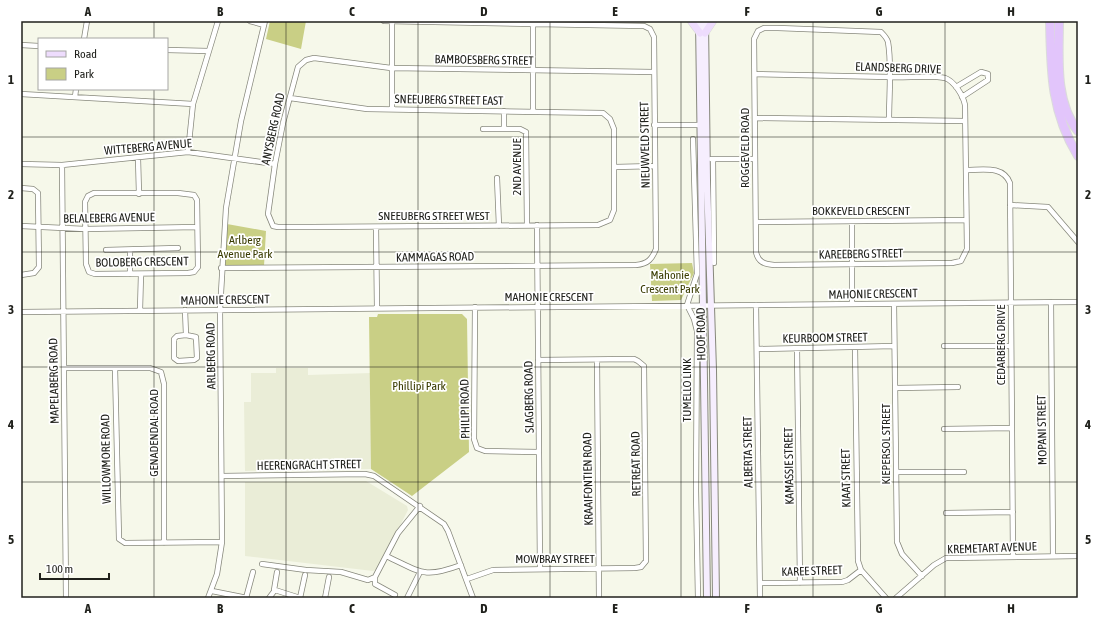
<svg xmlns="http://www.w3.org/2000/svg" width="1099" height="619" font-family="'Asap Condensed',sans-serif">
	<rect width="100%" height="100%" fill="#f6f8ea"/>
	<path fill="#eaedd7" d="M276,368h32v7l63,-2v96l-126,2 -1,-69h7v-29h25z
		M366,481l41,25 1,4 -30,59 -5,2 -128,-15v-74z"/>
	<path fill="#c9cf85" d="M270,21h36l-5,28 -35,-10z
		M227,224l39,7 -2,35 -39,1z
		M692,263l2,10 -13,27 -29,1 -2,-37z
		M378,314h84l5,5 2,133 -57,44 -41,-27 -2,-152h8z"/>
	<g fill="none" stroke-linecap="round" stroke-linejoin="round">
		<g stroke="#87887c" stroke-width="6">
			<path id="minor" d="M250,21l14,4
				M84,39l3,-18
				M21,45l18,1
				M167,50l42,1
				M755,74l134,3c14,1 44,-2 56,1 9,3 18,17 20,27l2,144 -6,12 -9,2 -178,2c-10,-1 -16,-3 -18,-13l-2,-213 4,-8 6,-3h14l103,4c3,3 6,6 7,10 4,22 1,54 1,78
				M956,87l25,-15 7,2v6l-26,17
				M21,94l172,10
				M75,97l1,-8
				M290,98l77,11 236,4 7,6 4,10v81l-4,10 -12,5 -286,2h-34l-5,-1 -5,-12 7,-50 8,-41 15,-56 8,-7 8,-2 77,10 263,4
				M392,109v-87
				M504,111v18
				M533,111v-86
				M755,118l210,3
				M654,125h48
				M483,129h37l6,3 1,93
				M693,139l4,135 -10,31 7,14 3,12 -1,160 2,107
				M188,152l5,-48 25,-83
				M138,158l1,36
				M711,159h44
				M713,159l1,104
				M21,164l41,1 126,-13 87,12
				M62,165l4,433
				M615,167l40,-1
				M966,170c16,0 37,-5 44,13l3,374
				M497,178l2,48
				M21,188l12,1 5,4 1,74 -5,6 -13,2
				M94,193h84l16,2 3,5 1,67 -4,5 -6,1 -93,1 -6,-2 -3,-8 -1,-62 3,-6z
				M1010,205l38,2 30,35
				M756,222l210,-2
				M537,225l3,344
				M21,226l64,3 112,-2
				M376,227l1,81
				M106,250l72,-2
				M221,268l415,-3c12,-1 16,-6 20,-16l-2,-212 -4,-8 -6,-3 -260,-5
				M130,274v-24
				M1051,302l2,254
				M852,304v-83
				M894,304l3,238 5,12 20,22
				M756,305l4,293
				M475,307l-1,132 3,9 8,3 54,1
				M140,310l1,-36
				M185,310l1,25
				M21,312l1057,-10
				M186,335l10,2 1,21 -3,2 -16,1 -4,-3v-19l3,-3z
				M944,346h67
				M855,347l3,214 3,9 25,28
				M757,349l137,-3
				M797,349l3,234
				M597,360l2,238
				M64,368h86l11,4 3,12v159
				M115,368l4,171 6,4 97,-1
				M896,388l62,-1
				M944,429l68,-1
				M896,472h68
				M222,476l143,-2 9,2 70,48 4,7 25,67
				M946,513l67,-1
				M386,556c35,16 37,23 75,9
				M262,564l44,6 35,2 27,8 7,-3
				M467,579l26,-9 142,-2 6,-1 5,-6 -2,-195 -6,-5 -4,-2 -96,1
				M760,583l82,-1 6,-2 13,-10
				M274,590l3,-18
				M212,591l35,7
				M395,595l-20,-11v-7l23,-44 22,-27
				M208,598l9,-24 5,-32 -2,-232 6,-102 15,-87 24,-100
				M246,598l7,-26
				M269,598l6,-8 25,8
				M300,598l5,-23
				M325,598l4,-21
				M407,598l13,-26
				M896,598l38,-33 12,-7 132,-2"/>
		</g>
		<g stroke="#87887c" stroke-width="8">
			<path id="secondary" d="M699,21l8,577
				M705,21l2,159 6,190 3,228"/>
		</g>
		<g stroke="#dbdbdb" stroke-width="8">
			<path id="primary" d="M691,21l9,12
				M705,33l8,-12"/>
		</g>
		<g stroke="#dbdbdb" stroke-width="10">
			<path id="motorway" d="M1050,21c1,50 1,91 28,135
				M1059,21c0,35 -5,81 19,110"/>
		</g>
		<use href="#minor" stroke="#fff" stroke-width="4.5"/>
		<use href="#secondary" stroke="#f6eefe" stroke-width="6"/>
		<use href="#primary" stroke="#eedcfd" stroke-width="7"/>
		<use href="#motorway" stroke="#e2c5fb" stroke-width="8"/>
	</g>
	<path fill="none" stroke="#20211c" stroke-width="1" stroke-opacity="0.55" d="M154,21v18M286,21v577M418,21v577M550,21v577M681,21v577M813,21v577M945,21v577M154,89v509M21,137h1057M21,252h1057M21,367h1057M21,482h1057"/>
	<g text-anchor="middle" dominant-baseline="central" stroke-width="3.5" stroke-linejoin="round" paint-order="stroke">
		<g font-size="12" fill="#20211c" stroke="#fff">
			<text transform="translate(484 60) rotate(1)">BAMBOESBERG STREET</text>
			<text transform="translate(898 68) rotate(2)">ELANDSBERG DRIVE</text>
			<text transform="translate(449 100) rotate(1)">SNEEUBERG STREET EAST</text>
			<text transform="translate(273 129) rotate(-78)">ANYSBERG ROAD</text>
			<text transform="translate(645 145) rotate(-91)">NIEUWVELD STREET</text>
			<text transform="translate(148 147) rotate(-5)">WITTEBERG AVENUE</text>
			<text transform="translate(745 148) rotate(-90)">ROGGEVELD ROAD</text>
			<text transform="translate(517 167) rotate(-90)">2ND AVENUE</text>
			<text x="861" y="211">BOKKEVELD CRESCENT</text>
			<text x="434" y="216">SNEEUBERG STREET WEST</text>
			<text transform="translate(109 218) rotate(-1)">BELALEBERG AVENUE</text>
			<text transform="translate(861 254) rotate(-1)">KAREEBERG STREET</text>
			<text transform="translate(435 257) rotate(-1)">KAMMAGAS ROAD</text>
			<text transform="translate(142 262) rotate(-1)">BOLOBERG CRESCENT</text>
			<text transform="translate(873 294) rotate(-1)">MAHONIE CRESCENT</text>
			<text x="549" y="297">MAHONIE CRESCENT</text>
			<text transform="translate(225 300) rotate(-1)">MAHONIE CRESCENT</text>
			<text transform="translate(701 334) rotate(-91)">HOOF ROAD</text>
			<text transform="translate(825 338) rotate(-1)">KEURBOOM STREET</text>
			<text transform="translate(1001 345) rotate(-90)">CEDARBERG DRIVE</text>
			<text transform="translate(211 356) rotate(-91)">ARLBERG ROAD</text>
			<text transform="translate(54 381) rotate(-91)">MAPELABERG ROAD</text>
			<text transform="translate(687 390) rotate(-90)">TUMELLO LINK</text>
			<text transform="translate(529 397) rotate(-91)">SLAGBERG ROAD</text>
			<text transform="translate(465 409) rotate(-91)">PHILIPI ROAD</text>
			<text transform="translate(1042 430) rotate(-91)">MOPANI STREET</text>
			<text transform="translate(154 433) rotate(-90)">GENADENDAL ROAD</text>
			<text transform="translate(886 444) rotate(-90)">KIEPERSOL STREET</text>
			<text transform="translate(748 452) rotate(-91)">ALBERTA STREET</text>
			<text transform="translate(106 459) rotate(-91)">WILLOWMORE ROAD</text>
			<text transform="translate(636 464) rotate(-91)">RETREAT ROAD</text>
			<text transform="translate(309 465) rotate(-1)">HEERENGRACHT STREET</text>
			<text transform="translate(789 466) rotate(-91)">KAMASSIE STREET</text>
			<text transform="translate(846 478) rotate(-91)">KIAAT STREET</text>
			<text transform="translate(588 479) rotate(-91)">KRAAIFONTIEN ROAD</text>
			<text transform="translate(992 548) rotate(-2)">KREMETART AVENUE</text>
			<text x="555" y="559">MOWBRAY STREET</text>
			<text transform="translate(812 571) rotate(-2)">KAREE STREET</text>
		</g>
		<g font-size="12" fill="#393b00" stroke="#fff">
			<text x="245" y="240">Arlberg<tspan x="245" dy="14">Avenue Park</tspan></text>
			<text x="670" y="275">Mahonie<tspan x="670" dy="14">Crescent Park</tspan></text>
			<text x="419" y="386">Phillipi Park</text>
		</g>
	</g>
	<rect width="1099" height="619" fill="none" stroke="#ffffff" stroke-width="44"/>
	<rect x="38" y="38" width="130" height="52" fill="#ffffff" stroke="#a6a6a4"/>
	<rect x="46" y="51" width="20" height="6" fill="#eedcfd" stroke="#a6a6a4"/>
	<text x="74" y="58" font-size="12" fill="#20211c">Road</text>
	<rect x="46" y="68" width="20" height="12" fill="#c9cf85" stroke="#a6a6a4"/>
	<text x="74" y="78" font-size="12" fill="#20211c">Park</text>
	<path d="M40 573v6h69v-6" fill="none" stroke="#20211c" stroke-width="2"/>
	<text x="46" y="573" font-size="12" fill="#20211c" stroke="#ffffff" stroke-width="3" paint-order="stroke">100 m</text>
	<rect x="22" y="22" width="1055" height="575" fill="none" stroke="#20211c" stroke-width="1.5"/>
	<g font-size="13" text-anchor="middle" font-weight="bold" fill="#20211c">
		<text x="88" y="16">A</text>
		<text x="220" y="16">B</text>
		<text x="352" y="16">C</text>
		<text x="484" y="16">D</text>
		<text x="615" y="16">E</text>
		<text x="747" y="16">F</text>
		<text x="879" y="16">G</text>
		<text x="1011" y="16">H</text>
		<text x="11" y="84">1</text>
		<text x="1088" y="84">1</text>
		<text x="11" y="199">2</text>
		<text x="1088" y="199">2</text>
		<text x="11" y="314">3</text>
		<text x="1088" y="314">3</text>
		<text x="11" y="429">4</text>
		<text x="1088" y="429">4</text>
		<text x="11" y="544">5</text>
		<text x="1088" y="544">5</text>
		<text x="88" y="613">A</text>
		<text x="220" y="613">B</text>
		<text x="352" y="613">C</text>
		<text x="484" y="613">D</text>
		<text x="615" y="613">E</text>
		<text x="747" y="613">F</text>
		<text x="879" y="613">G</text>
		<text x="1011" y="613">H</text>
	</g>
</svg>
